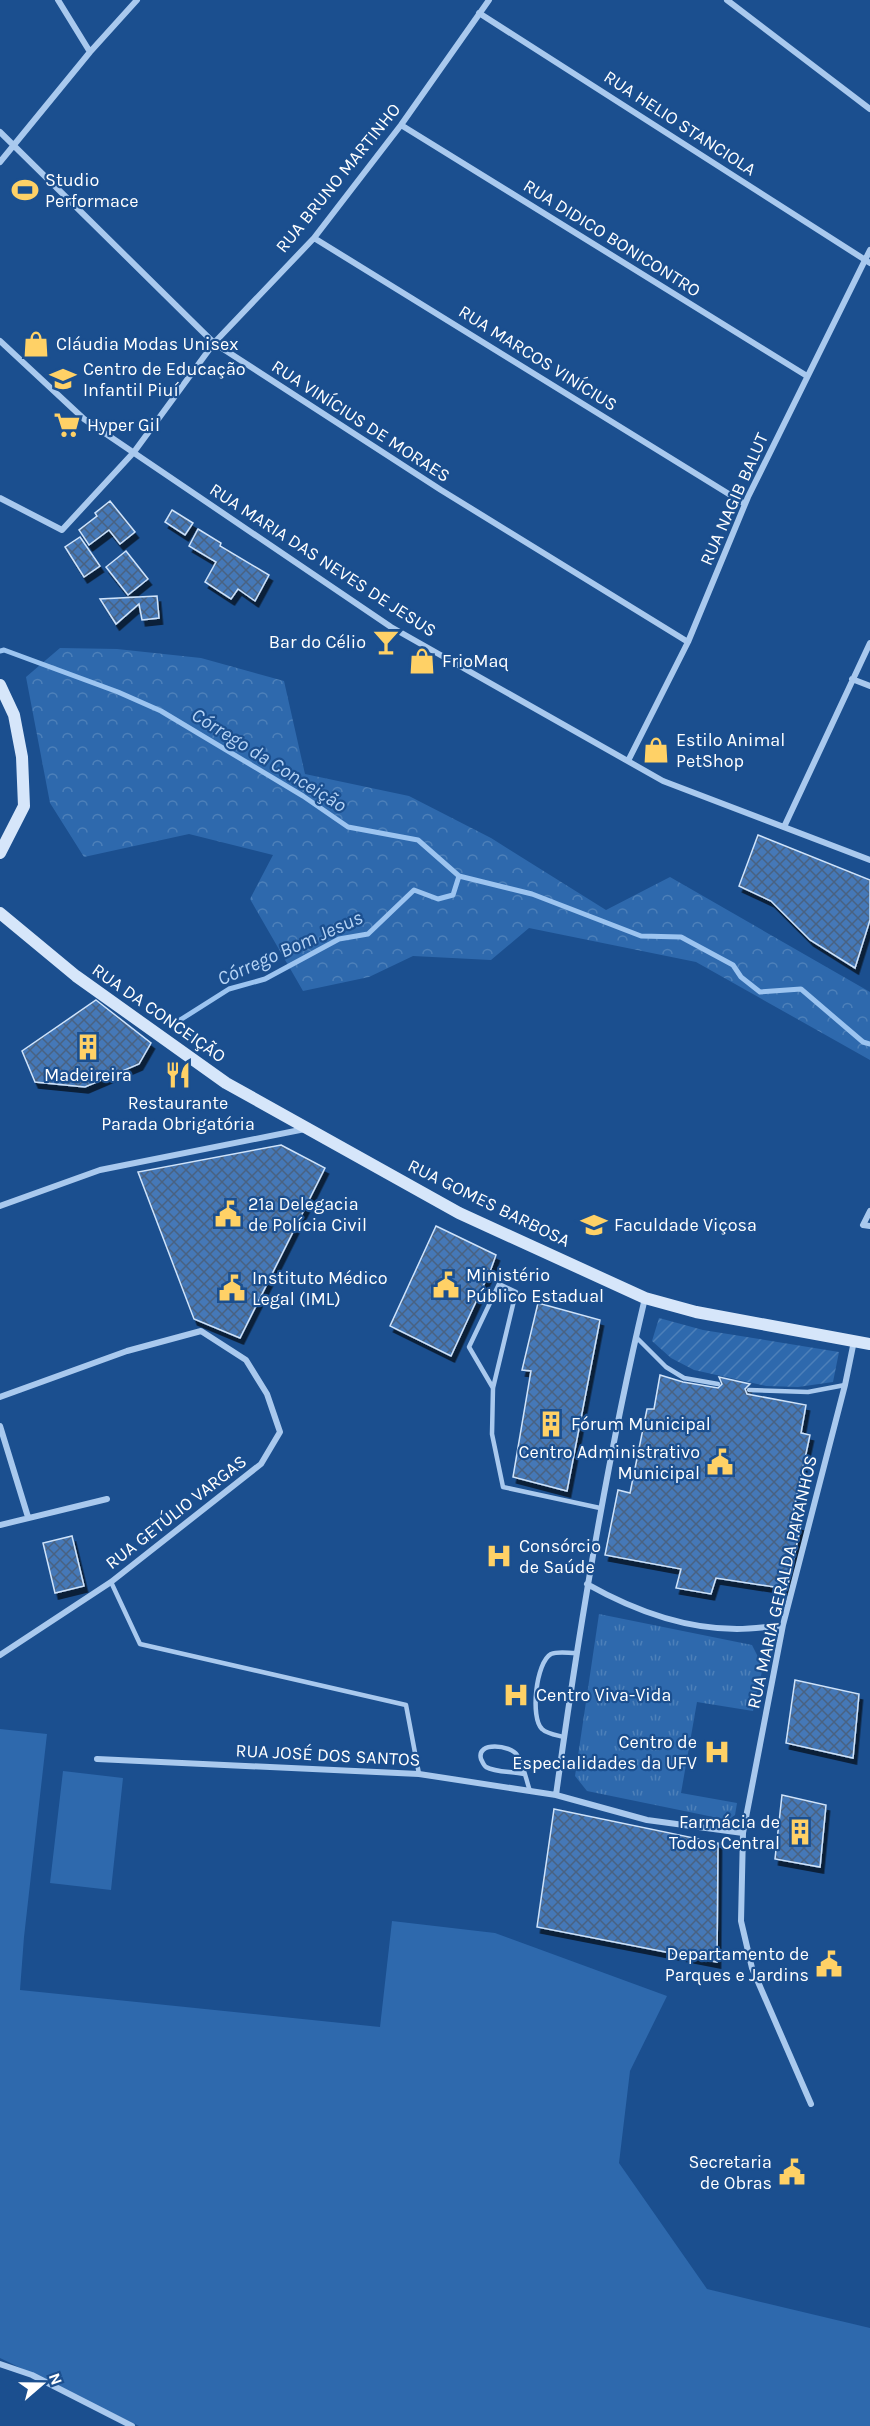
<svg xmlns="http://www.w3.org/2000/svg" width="870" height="2426" font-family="Karla,sans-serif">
	<defs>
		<pattern id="forest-crowns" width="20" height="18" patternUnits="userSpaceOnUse" patternTransform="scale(1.5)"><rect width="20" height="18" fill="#2e69ad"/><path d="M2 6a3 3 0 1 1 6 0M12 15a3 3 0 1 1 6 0" fill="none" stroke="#4d80b9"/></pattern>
		<pattern id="park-tufts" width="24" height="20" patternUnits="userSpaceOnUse" patternTransform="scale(1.5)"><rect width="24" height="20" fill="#2e69ad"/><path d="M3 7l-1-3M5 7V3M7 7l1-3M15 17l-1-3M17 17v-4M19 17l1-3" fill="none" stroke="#4d80b9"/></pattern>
		<pattern id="garden-furrows" width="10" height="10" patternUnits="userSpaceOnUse" patternTransform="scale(1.5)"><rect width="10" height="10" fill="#2e69ad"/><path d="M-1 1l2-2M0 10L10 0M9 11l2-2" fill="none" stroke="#4d80b9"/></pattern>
		<pattern id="building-cross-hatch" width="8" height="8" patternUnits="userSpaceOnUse" patternTransform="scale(1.5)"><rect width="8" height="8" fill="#4478b7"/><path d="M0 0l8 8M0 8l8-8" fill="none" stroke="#486282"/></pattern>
		<filter id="shadow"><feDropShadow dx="3.5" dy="6" stdDeviation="0" flood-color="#0009"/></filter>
	</defs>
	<rect width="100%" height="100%" fill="#1b4f8f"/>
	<path fill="#2e69ad" d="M0,1729l47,5 -23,203 -4,53 360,37 12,-106 103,12 172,63 -37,75 -11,92 88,126 163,39v98h-731l-139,-68z
		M63,1771l60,7 -12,112 -61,-7z"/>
	<path fill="url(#forest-crowns)" d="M60,648l57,1 84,9 83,23 21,93 104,22 82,42 115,72 64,-33 200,115v68l-174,-98 -167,-34 -38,32 -78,-4 -44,21 -66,14 -53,-92 23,-44 -84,-21 -105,23 -34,-54 -24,-126z"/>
	<path fill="url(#park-tufts)" d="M599,1614l153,31 11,22 -10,44 -56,-9 -16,91 56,10 -2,12 -7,5 -141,-29 -12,-15z"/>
	<path fill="url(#garden-furrows)" d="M659,1318l44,12 136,22 -6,30 -35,5 -32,-1 -72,-16 -23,-12 -19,-17z"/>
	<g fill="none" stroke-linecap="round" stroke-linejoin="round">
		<path stroke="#9cc4f0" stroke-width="5" d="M0,651l4,-1 114,42 43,19 142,85 45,31 70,13 41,36 73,18 109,42 40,1 52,28 8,12 19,15 41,-3 62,53 7,2
			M180,1020l49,-31 36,-10 74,-40 29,-5 46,-44 24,9 15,-4 6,-19"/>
	</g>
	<path fill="url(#building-cross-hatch)" stroke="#cfe3fa" stroke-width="1.5" filter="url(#shadow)" d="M110,501l25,31 -15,12 -11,-14 -20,15 -10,-15 18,-14 -2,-3z
		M172,510l21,13 -8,12 -20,-13z
		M198,529l23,14 -1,3 49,29 -14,26 -17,-12 -7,10 -26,-17 11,-20 -27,-16z
		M80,537l20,29 -16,11 -19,-30z
		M126,551l22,28 -20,16 -22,-28z
		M157,596l2,22 -17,2 -3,-16 -23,20 -16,-25z
		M758,835l112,45v40l-15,48 -45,-28 -39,-39 -32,-15z
		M96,1000l55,43 -12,21 -54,23 -50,-5 -13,-31z
		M281,1145l44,23 -85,170 -46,-19 -56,-147z
		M436,1226l60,29 -5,14 -40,87 -61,-30z
		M538,1303l62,17 -33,171 -54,-14 18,-106 -9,-1z
		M660,1375l23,7 35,6 4,-4 -3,-7 31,7 -5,5 2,5 59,11 -5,28 9,2 -19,88 10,2 -14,64 -71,-11 -5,16 -35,-6 5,-19 -76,-14 13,-65 12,3 17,-84h7z
		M72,1536l12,50 -29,7 -12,-50z
		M795,1680l64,14 -6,64 -67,-15z
		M782,1795l44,10 -6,62 -45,-8z
		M554,1809l164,34 -1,119 -180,-35z"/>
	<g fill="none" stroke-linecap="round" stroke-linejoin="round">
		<path stroke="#a9c9ee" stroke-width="4.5" d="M636,1337l30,30 18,11 34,6
			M493,1388l-24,-41 30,-63 17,8 -23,96 -1,46 11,53 97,21
			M749,1390l59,2 37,-7
			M111,1582l29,62 266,61 13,69
			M564,1737c-8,-2 -17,-3 -22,-8 -12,-11 -6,-67 9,-75 7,-3 17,-1 24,-1
			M524,1774c-11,-3 -28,-1 -38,-7 -2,-1 -4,-6 -5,-8 -5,-18 30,-14 36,-4 7,10 9,25 13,36"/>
		<path stroke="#a9c9ee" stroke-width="6" d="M58,0l32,52
			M727,0l143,109
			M479,13l391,250
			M401,125l406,251
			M0,132l214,211 227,147 247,152
			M0,162l90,-110 47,-52
			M314,238l431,266
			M0,341l84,78 307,208 272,154 207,79
			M0,498l62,32 72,-78 80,-109 100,-105 87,-113 88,-125
			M852,679l18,7
			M628,761l60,-119 60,-145 122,-247
			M784,827l86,-184
			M0,1206l100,-36 205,-41
			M870,1211l-7,14 7,1
			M0,1397l127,-46 74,-20 45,29 21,34 13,38 -19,32 -150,118 -111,73
			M0,1426l28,91
			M0,1525l107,-26
			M587,1584c46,26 96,45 150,45 15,0 31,-2 46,-4
			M97,1759l322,15 137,21 91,25 96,13
			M556,1795c23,-167 50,-332 89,-497
			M811,2104l-59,-136 -11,-47 2,-88 40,-208 62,-240 9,-44
			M0,2364l32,11 100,51"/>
		<path stroke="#d6e6fa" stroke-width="12" d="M0,685l14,30 8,42 2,49 -24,47
			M0,913l76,63 150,107 233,130 186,85 51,14 174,32"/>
	</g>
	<defs>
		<g id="stadium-bare" transform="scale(2.07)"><path d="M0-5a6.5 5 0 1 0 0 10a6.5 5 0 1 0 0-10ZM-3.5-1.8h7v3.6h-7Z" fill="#ffd166" stroke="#1b4f8f" stroke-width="2.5" paint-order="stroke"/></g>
		<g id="shop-bare" transform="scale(2.07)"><path d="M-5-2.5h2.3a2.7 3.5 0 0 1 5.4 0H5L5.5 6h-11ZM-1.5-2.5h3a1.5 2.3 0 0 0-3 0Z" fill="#ffd166" stroke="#1b4f8f" stroke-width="2.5" paint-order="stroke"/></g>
		<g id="school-bare" transform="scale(2.07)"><path d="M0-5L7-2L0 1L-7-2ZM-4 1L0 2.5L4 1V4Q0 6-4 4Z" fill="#ffd166" stroke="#1b4f8f" stroke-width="2.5" paint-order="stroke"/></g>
		<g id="supermarket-bare" transform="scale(2.07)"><path d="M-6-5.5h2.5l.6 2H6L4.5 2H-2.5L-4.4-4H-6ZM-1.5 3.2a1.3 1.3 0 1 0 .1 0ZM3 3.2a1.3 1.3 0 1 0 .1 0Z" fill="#ffd166" stroke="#1b4f8f" stroke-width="2.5" paint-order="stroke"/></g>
		<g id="bar-bare" transform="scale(2.07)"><path d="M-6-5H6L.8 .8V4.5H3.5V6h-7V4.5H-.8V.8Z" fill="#ffd166" stroke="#1b4f8f" stroke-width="2.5" paint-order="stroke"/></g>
		<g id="building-bare" transform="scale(2.07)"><path d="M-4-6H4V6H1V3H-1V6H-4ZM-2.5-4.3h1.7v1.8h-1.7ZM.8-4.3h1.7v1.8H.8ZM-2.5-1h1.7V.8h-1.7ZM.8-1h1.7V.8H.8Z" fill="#ffd166" stroke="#1b4f8f" stroke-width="2.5" paint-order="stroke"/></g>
		<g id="restaurant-bare" transform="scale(2.07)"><path d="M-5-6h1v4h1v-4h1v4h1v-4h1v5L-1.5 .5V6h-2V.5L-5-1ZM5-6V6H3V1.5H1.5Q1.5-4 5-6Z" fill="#ffd166" stroke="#1b4f8f" stroke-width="2.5" paint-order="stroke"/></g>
		<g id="civic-bare" transform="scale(2.07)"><path d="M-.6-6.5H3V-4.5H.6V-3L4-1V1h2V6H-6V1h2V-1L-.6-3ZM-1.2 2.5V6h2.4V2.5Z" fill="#ffd166" stroke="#1b4f8f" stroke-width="2.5" paint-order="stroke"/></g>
		<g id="university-bare" transform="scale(2.07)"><path d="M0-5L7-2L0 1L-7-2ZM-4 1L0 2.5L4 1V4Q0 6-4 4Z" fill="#ffd166" stroke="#1b4f8f" stroke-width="2.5" paint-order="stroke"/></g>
		<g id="hospital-bare" transform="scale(2.07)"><path d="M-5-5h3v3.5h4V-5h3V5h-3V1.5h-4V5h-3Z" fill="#ffd166" stroke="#1b4f8f" stroke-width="2.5" paint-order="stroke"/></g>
	</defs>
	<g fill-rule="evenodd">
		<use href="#stadium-bare" x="25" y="190"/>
		<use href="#shop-bare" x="36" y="344"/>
		<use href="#school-bare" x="63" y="379"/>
		<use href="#supermarket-bare" x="67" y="425"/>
		<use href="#bar-bare" x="386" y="642"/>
		<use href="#shop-bare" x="422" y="661"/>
		<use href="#shop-bare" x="656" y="750"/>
		<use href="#building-bare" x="88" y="1047"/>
		<use href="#restaurant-bare" x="178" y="1075"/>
		<use href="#civic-bare" x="228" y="1214"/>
		<use href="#university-bare" x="594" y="1225"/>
		<use href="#civic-bare" x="446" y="1285"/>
		<use href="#civic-bare" x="232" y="1288"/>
		<use href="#building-bare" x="551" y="1424"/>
		<use href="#civic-bare" x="720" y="1462"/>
		<use href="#hospital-bare" x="499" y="1556"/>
		<use href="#hospital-bare" x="516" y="1695"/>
		<use href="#hospital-bare" x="717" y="1752"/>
		<use href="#building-bare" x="800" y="1832"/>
		<use href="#civic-bare" x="829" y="1964"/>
		<use href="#civic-bare" x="792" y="2172"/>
	</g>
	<g text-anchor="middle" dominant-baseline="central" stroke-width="4.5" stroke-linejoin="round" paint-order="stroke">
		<g font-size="18" fill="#fff" stroke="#1b4f8f">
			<text transform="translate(680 123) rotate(33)">RUA HELIO STANCIOLA</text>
			<text transform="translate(338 178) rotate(-51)">RUA BRUNO MARTINHO</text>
			<text transform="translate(612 238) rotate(32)">RUA DIDICO BONICONTRO</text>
			<text transform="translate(538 358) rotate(32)">RUA MARCOS VINÍCIUS</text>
			<text transform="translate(361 421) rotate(33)">RUA VINÍCIUS DE MORAES</text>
			<text transform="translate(734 499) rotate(-66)">RUA NAGIB BALUT</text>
			<text transform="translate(323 560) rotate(33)">RUA MARIA DAS NEVES DE JESUS</text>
			<text transform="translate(159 1013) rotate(35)">RUA DA CONCEIÇÃO</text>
			<text transform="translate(489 1203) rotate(26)">RUA GOMES BARBOSA</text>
			<text transform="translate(176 1512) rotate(-38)">RUA GETÚLIO VARGAS</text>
			<text transform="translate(782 1582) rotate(-77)">RUA MARIA GERALDA PARANHOS</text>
			<text transform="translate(328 1755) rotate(3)">RUA JOSÉ DOS SANTOS</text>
		</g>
		<g font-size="18" fill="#fff" stroke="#1b4f8f" text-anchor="start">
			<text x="45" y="180">Studio<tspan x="45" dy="21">Performace</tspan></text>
			<text x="56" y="344">Cláudia Modas Unisex</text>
			<text x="83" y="369">Centro de Educação<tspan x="83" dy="21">Infantil Piuí</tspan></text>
			<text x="87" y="425">Hyper Gil</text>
			<text x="366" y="642" text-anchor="end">Bar do Célio</text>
			<text x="442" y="661">FrioMaq</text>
			<text x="676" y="740">Estilo Animal<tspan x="676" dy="21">PetShop</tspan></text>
			<text x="88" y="1075" text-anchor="middle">Madeireira</text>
			<text x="178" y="1103" text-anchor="middle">Restaurante<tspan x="178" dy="21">Parada Obrigatória</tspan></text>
			<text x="248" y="1204">21ª Delegacia<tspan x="248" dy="21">de Polícia Civil</tspan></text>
			<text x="614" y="1225">Faculdade Viçosa</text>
			<text x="466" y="1275">Ministério<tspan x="466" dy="21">Público Estadual</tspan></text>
			<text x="252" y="1278">Instituto Médico<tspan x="252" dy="21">Legal (IML)</tspan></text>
			<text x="571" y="1424">Fórum Municipal</text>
			<text x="700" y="1452" text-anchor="end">Centro Administrativo<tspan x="700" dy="21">Municipal</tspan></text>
			<text x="519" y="1546">Consórcio<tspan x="519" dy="21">de Saúde</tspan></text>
			<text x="536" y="1695">Centro Viva-Vida</text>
			<text x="697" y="1742" text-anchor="end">Centro de<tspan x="697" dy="21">Especialidades da UFV</tspan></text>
			<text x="780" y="1822" text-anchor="end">Farmácia de<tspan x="780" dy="21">Todos Central</tspan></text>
			<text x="809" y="1954" text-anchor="end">Departamento de<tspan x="809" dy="21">Parques e Jardins</tspan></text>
			<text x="772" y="2162" text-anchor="end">Secretaria<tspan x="772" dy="21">de Obras</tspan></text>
		</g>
		<g font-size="20" font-style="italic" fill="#b5d3f5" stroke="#1b4f8f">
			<text transform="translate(269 760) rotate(32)">Córrego da Conceição</text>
			<text transform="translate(290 948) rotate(-24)">Córrego Bom Jesus</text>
		</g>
	</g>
	<g transform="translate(42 2384) rotate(70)" stroke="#1b4f8f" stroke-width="4.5" paint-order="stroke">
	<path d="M0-4.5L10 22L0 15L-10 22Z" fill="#ffffff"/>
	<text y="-9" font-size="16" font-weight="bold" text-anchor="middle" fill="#ffffff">N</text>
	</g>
</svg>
